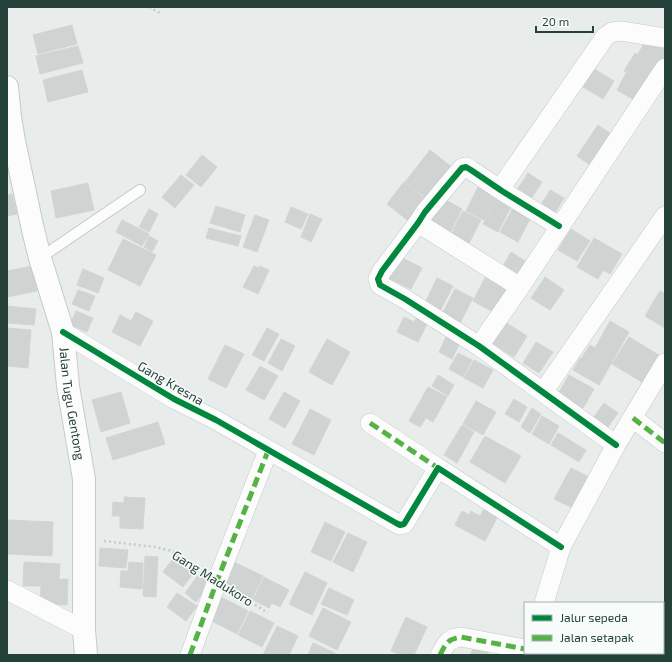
<svg xmlns="http://www.w3.org/2000/svg" width="672" height="662" font-family="'Exo 2',sans-serif">
	<rect width="100%" height="100%" fill="#e8edeb"/>
	<path fill="#cfd4d2" stroke="#d1d6d4" d="M72,25l5,19 -39,10 -5,-19z
		M648,37l17,11v16l-3,4 -24,-14z
		M78,46l5,17 -43,11 -4,-18z
		M635,53l23,13 -11,19 -23,-14z
		M591,67l23,14 -11,18 -23,-14z
		M82,70l6,22 -40,10 -5,-22z
		M626,73l18,11 -10,16 -17,-10z
		M598,125l13,9 -21,31 -13,-9z
		M430,150l23,18 -24,32 -24,-18z
		M202,155l15,12 -16,20 -15,-12z
		M528,173l14,9 -11,17 -14,-9z
		M181,175l13,10 -19,23 -13,-11z
		M404,182l24,19 -17,22 -24,-19z
		M88,183l6,27 -38,8 -5,-27z
		M478,187l19,9 -13,24 -18,-9z
		M550,190l14,8 -11,18 -14,-8z
		M12,194l5,20 -10,2v-21z
		M497,197l15,8 -14,27 -15,-8z
		M442,198l20,11 -12,24 -21,-10z
		M216,206l29,9 -5,17 -30,-9z
		M514,206l18,9 -14,27 -18,-10z
		M291,207l17,7 -7,15 -16,-7z
		M149,209l9,5 -9,18 -10,-5z
		M463,211l18,9 -13,25 -18,-9z
		M310,214l12,5 -11,23 -10,-5z
		M255,215l14,5 -12,32 -14,-5z
		M122,220l27,14 -7,12 -26,-14z
		M209,228l32,8 -3,10 -32,-8z
		M571,229l19,12 -13,20 -19,-11z
		M149,236l9,5 -6,11 -8,-5z
		M594,238l28,16 -12,20 -7,-4 -5,9 -21,-12z
		M123,239l33,16 -16,31 -32,-16z
		M511,252l14,9 -9,16 -14,-9z
		M397,255l25,13 -11,21 -25,-12z
		M32,266l5,25 -30,6v-26z
		M254,266l5,2 1,-2 9,4 -11,24 -15,-7z
		M83,269l21,9 -6,15 -21,-8z
		M486,276l22,11 -13,26 -22,-12z
		M545,277l19,13 -14,20 -19,-12z
		M437,278l16,8 -13,25 -15,-8z
		M455,289l18,9 -13,25 -18,-9z
		M78,290l17,6 -6,15 -17,-7z
		M660,291l5,3v34l-20,-12z
		M7,306l29,3 -2,16 -27,-2z
		M76,311l17,7 -6,14 -17,-7z
		M136,312l17,9 -13,25 -28,-14 8,-17 11,6z
		M404,317l10,5 3,-5 11,5 -10,20 -21,-10z
		M610,321l19,11 -30,53 -26,-15 7,-12 1,1 9,-14 5,3z
		M505,322l22,14 -13,21 -22,-14z
		M7,328l24,2 -3,38 -21,-2z
		M267,328l12,6 -15,27 -12,-6z
		M449,335l12,6 -9,18 -13,-7 7,-15 1,1z
		M629,337l33,20 -17,27 -33,-20z
		M281,339l14,7 -13,25 -14,-8z
		M327,339l23,13 -18,33 -23,-13z
		M536,342l17,10 -14,21 -16,-10z
		M225,345l19,9 -18,34 -18,-9z
		M458,353l14,7 -9,17 -14,-8z
		M474,360l19,10 -10,18 -19,-10z
		M260,366l18,10 -14,24 -18,-10z
		M438,375l16,10 -6,11 -16,-10z
		M569,375l25,14 -11,19 -25,-14z
		M428,387l19,10 -14,25 -7,-4 -6,9 -11,-6z
		M121,392l9,31 -29,9 -9,-32z
		M284,392l16,9 -15,27 -16,-9z
		M514,399l13,8 -8,15 -14,-8z
		M476,401l20,11 -13,23 -20,-11z
		M604,403l14,10 -13,18 -14,-10z
		M532,408l9,6 -11,19 -9,-6z
		M310,409l21,11 -17,35 -22,-11z
		M542,416l17,10 -10,18 -17,-10z
		M158,422l7,22 -52,16 -7,-22z
		M462,425l12,7 -17,31 -13,-8z
		M558,433l28,17 -7,12 -28,-17z
		M485,436l36,20 -16,27 -35,-21z
		M571,468l22,11 -16,31 -23,-11z
		M124,497l21,1 -2,31 -23,-1v-12h-8l1,-14 11,1z
		M484,509l14,7 -13,25 -30,-16 7,-14 7,4 2,-4 9,5z
		M7,520l46,2 -1,34 -45,-2z
		M325,522l20,10 -14,29 -20,-9z
		M348,533l19,9 -14,30 -20,-10z
		M100,548l28,2 -2,18 -27,-2z
		M145,556l13,1 -2,40 -13,-1z
		M175,556l20,15 -12,16 -20,-15z
		M24,562l36,2 -1,15h9l-1,26 -27,-1 1,-18h-18z
		M129,562l14,1 -1,26 -22,-2 1,-16h7z
		M234,562l29,14 -11,23 -29,-14z
		M305,572l22,11 -15,32 -23,-11z
		M199,574l11,9 -14,19 -11,-9z
		M264,577l25,13 -9,17 -8,-4 -3,5 -16,-8z
		M329,588l25,12 -7,15 -26,-11z
		M177,593l20,13 -11,15 -19,-14z
		M221,597l27,14 -11,23 -27,-14z
		M323,608l28,14 -14,28 -28,-14z
		M250,611l24,12 -12,24 -24,-12z
		M406,617l21,10 -13,28h-13l-10,-4z
		M277,626l21,10 -9,19h-26z
		M313,643l22,10 -1,2h-26z
		M475,645l14,7 -2,3h-17z
		M642,653h19l-1,2h-13z"/>
	<g fill="none" stroke-linecap="round" stroke-linejoin="round">
		<g stroke="#c5cac8" stroke-width="12">
			<path id="lane" d="M40,258l100,-68"/>
		</g>
		<g stroke="#c5cac8" stroke-width="20">
			<path id="street" d="M500,189l105,-152 7,-5 9,-1 44,7
				M418,223l102,64
				M559,226l-57,-35 -31,-21 -5,-3 -4,1 -37,44 -7,11 -36,48 -4,8 2,6 25,14 74,47 137,99
				M63,332l111,67 42,21 180,103 4,2 4,-1 34,-56 123,79
				M479,346l41,-59 145,-219
				M543,392l122,-176
				M633,418l32,25
				M370,423l68,45
				M7,590l77,40
				M544,603l17,-56 55,-102 49,-82
				M190,655l27,-74 51,-130
				M440,655c6,-12 8,-16 21,-18l64,12
				M634,655v-2"/>
		</g>
		<g stroke="#c3cbc8" stroke-width="24">
			<g id="secondary">
				<path id="s1" d="M7,87l3,30 4,24 19,89 7,28 23,74 5,54 16,93v151l2,25"/>
			</g>
		</g>
		<path stroke="#c3ccca" stroke-width="2.5" stroke-dasharray="2 3" stroke-linecap="butt" d="M149,7l11,6
			M104,541l51,6 17,4 29,19
			M234,591l34,22"/>
		<use href="#lane" stroke="#fcfcfc" stroke-width="10"/>
		<use href="#street" stroke="#fcfcfc" stroke-width="19"/>
		<use href="#secondary" stroke="#fcfcfc" stroke-width="22"/>
		<path stroke="#55b346" stroke-width="5" stroke-dasharray="10 5" stroke-linecap="butt" d="M633,418l32,25
			M370,423l68,45
			M190,655l27,-74 51,-130
			M440,655c6,-12 8,-16 21,-18l64,12
			M634,655v-2"/>
		<g stroke="#f7fbf9" stroke-width="8">
			<path id="cycleway" d="M559,226l-57,-35 -31,-21 -5,-3 -4,1 -37,44 -7,11 -36,48 -4,8 2,6 25,14 74,47 137,99
				M63,332l111,67 42,21 180,103 4,2 4,-1 34,-56 123,79"/>
		</g>
		<use href="#cycleway" stroke="#00873e" stroke-width="6"/>
	</g>
	<g text-anchor="middle" dominant-baseline="central" stroke-width="3" stroke-linejoin="round" paint-order="stroke">
		<g font-size="13" fill="#24423a" stroke="#f7fbf9">
			<text transform="translate(171 383) rotate(30)">Gang Kresna</text>
			<text stroke="none"><textPath href="#s1" startOffset="324">Jalan Tugu Gentong</textPath></text>
			<text transform="translate(213 578) rotate(32)">Gang Madukoro</text>
		</g>
	</g>
	<rect width="672" height="662" fill="none" stroke="#24423a" stroke-width="16"/>
	<rect x="524" y="602" width="140" height="52" fill="#f7fbf9" stroke="#a3b1ad"/>
	<rect x="532" y="615" width="20" height="6" fill="#00873e" stroke="#a3b1ad"/>
	<text x="560" y="622" font-size="12" fill="#24423a">Jalur sepeda</text>
	<rect x="532" y="635" width="20" height="6" fill="#55b346" stroke="#a3b1ad"/>
	<text x="560" y="642" font-size="12" fill="#24423a">Jalan setapak</text>
	<path d="M536 26v6h57v-6" fill="none" stroke="#24423a" stroke-width="2"/>
	<text x="542" y="26" font-size="12" fill="#24423a" stroke="#f7fbf9" stroke-width="3" paint-order="stroke">20 m</text>
</svg>
